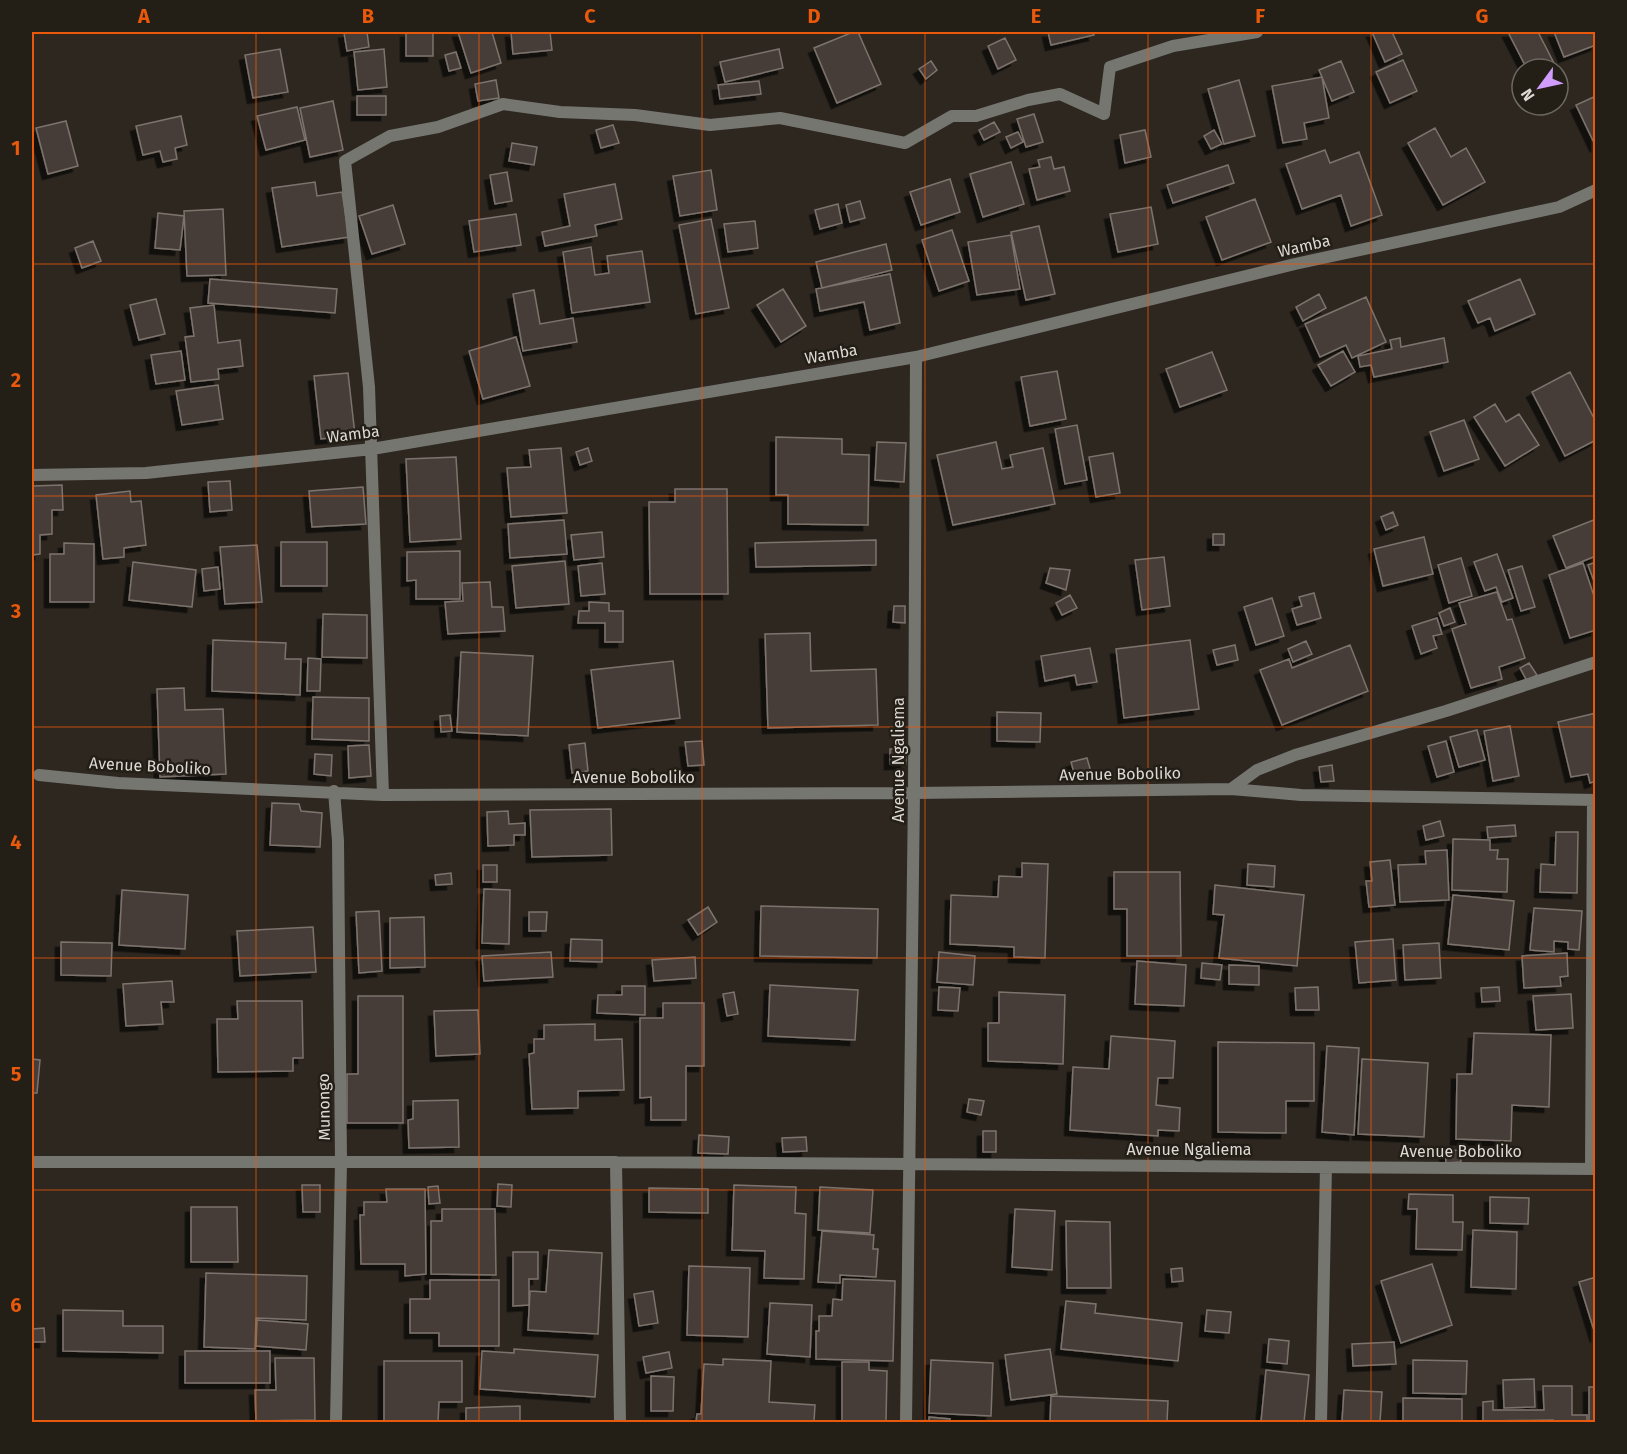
<svg xmlns="http://www.w3.org/2000/svg" width="1627" height="1454" font-family="'Fira Sans',sans-serif">
	<defs>
		<filter id="shadow"><feDropShadow dx="-5.5" dy="5.5" stdDeviation="0" flood-color="#0009"/></filter>
	</defs>
	<rect width="100%" height="100%" fill="#2d2720"/>
	<path fill="#473e39" stroke="#7d736d" stroke-width="1.5" filter="url(#shadow)" d="M354,32h13l2,15 -22,4 -3,-18z
		M406,32h27v24h-27z
		M458,32h34l9,31 -30,10z
		M511,32h39l2,18 -39,4z
		M853,32h5l23,52 -44,19 -23,-55z
		M1048,32h45l1,3 -43,10z
		M1372,32h20l10,22 -17,8z
		M1508,32h30l19,37h-30z
		M1554,32h42v13l-32,12z
		M1005,38l11,22 -18,9 -10,-23z
		M280,49l8,43 -35,6 -8,-43z
		M384,49l3,38 -29,3 -4,-38z
		M779,49l4,19 -58,14 -5,-20z
		M456,52l5,16 -12,3 -4,-16z
		M1403,60l14,31 -27,12 -14,-31z
		M931,61l6,9 -11,9 -7,-10z
		M1341,61l13,31 -22,9 -13,-31z
		M1322,77l7,41 -25,5 3,16 -24,4 -11,-57z
		M496,80l3,18 -21,3 -3,-17z
		M1239,80l16,56 -31,8 -16,-55z
		M759,81l2,13 -41,5 -2,-14z
		M357,96h29v19h-29z
		M1596,96v51l-20,-42z
		M333,101l10,49 -33,7 -10,-49z
		M297,107l8,33 -39,10 -9,-34z
		M1034,114l9,28 -17,5 -9,-28z
		M181,116l6,29 -12,3 2,11 -14,3 -3,-11 -17,4 -7,-29z
		M66,121l12,45 -30,8 -12,-46z
		M994,122l6,10 -16,8 -5,-10z
		M613,125l6,18 -18,5 -5,-18z
		M1435,128l16,29 15,-9 19,34 -42,23 -35,-62z
		M1145,130l6,27 -26,6 -5,-28z
		M1214,130l8,14 -11,5 -7,-13z
		M1018,132l5,10 -12,6 -5,-11z
		M512,143l25,4 -3,18 -25,-4z
		M1325,150l5,13 29,-11 23,63 -31,11 -10,-31 -39,14 -16,-45z
		M1051,157l3,12 10,-2 6,24 -33,9 -8,-31 11,-2 -2,-7z
		M1011,162l13,42 -41,13 -13,-43z
		M1228,165l6,18 -61,20 -6,-18z
		M711,170l6,40 -37,6 -7,-40z
		M507,172l5,29 -17,3 -5,-29z
		M950,179l10,33 -39,13 -11,-33z
		M315,182l2,14 25,-4 7,45 -67,10 -10,-59z
		M615,184l7,35 -27,6 2,11 -52,10 -3,-14 28,-6 -6,-32z
		M1255,199l16,43 -49,18 -16,-43z
		M860,201l5,17 -15,4 -4,-17z
		M838,204l4,19 -22,6 -5,-19z
		M393,205l12,39 -33,10 -13,-38z
		M1151,207l7,37 -40,8 -8,-38z
		M223,209l3,66 -39,1 -3,-65z
		M158,213l26,3 -4,34 -25,-2z
		M516,214l5,31 -47,7 -5,-31z
		M711,219l18,89 -33,6 -17,-89z
		M755,221l3,27 -30,4 -4,-28z
		M1039,226l16,68 -29,6 -15,-68z
		M952,230l17,51 -30,10 -17,-51z
		M1011,235l9,54 -43,6 -9,-53z
		M93,241l8,20 -19,7 -7,-20z
		M886,244l6,26 -70,18 -6,-26z
		M591,247l4,28 14,-2 -2,-17 35,-5 8,51 -78,11 -9,-61z
		M890,274l10,49 -30,7 -6,-28 -44,9 -4,-22z
		M210,279l127,10 -2,24 -127,-10z
		M1520,279l15,35 -40,17 -5,-13 -12,5 -10,-22z
		M783,289l23,37 -25,16 -24,-37z
		M534,290l6,34 33,-6 4,24 -54,9 -10,-57z
		M1319,294l7,14 -23,13 -7,-14z
		M1366,297l20,45 -34,16 -6,-13 -26,12 -15,-33z
		M156,299l9,35 -26,6 -9,-35z
		M214,305l4,38 22,-3 3,26 -25,3 1,10 -28,3 -6,-45 9,-1 -4,-28z
		M516,337l14,49 -47,13 -14,-48z
		M1400,338l1,9 43,-9 4,24 -74,15 -3,-12 -11,2 -2,-11 34,-7 -2,-9z
		M181,351l4,29 -29,4 -5,-29z
		M1343,351l12,21 -24,14 -13,-21z
		M1212,352l15,38 -47,17 -14,-38z
		M1057,371l9,48 -36,7 -9,-49z
		M1570,372l26,50v18l-31,16 -33,-64z
		M348,373l7,62 -34,4 -7,-63z
		M218,385l5,34 -41,6 -6,-34z
		M1495,404l11,18 13,-8 20,31 -34,21 -31,-49z
		M1464,420l15,39 -35,12 -14,-39z
		M1077,425l10,55 -22,4 -10,-55z
		M776,437l66,2v15l27,1 -1,70 -80,-1v-29h-12z
		M877,442l29,1 -2,39 -29,-2z
		M996,442l6,27 11,-2 -3,-12 33,-7 12,56 -102,21 -16,-70z
		M561,448l6,65 -56,4 -4,-49 24,-1 -2,-17z
		M588,448l4,13 -12,4 -4,-13z
		M1113,453l7,40 -24,4 -7,-40z
		M456,457l5,82 -51,3 -4,-83z
		M230,481l2,29 -22,2 -2,-30z
		M62,485l1,25h-11v24l-12,1v19l-8,1v-69z
		M363,487l3,37 -54,3 -3,-36z
		M675,489h52l1,105h-78l-1,-92h26z
		M130,491l1,11 10,-1 5,44 -22,3v9l-21,2 -7,-64z
		M1393,512l5,13 -12,5 -5,-13z
		M1596,519v37l-30,12 -13,-32z
		M564,520l3,34 -57,4 -2,-34z
		M602,532l2,25 -30,3 -3,-25z
		M1213,534h11v11h-11z
		M1424,537l9,37 -50,12 -9,-37z
		M876,540v25l-120,2 -1,-24z
		M281,542h46v44h-46z
		M64,543l30,1v58h-44v-48h14z
		M257,545l5,57 -37,2 -5,-57z
		M460,551v48h-44v-19l-9,1v-29z
		M1497,554l16,44 -11,4 -6,-15 -11,4 -11,-29z
		M1164,557l6,49 -28,4 -7,-50z
		M1461,558l11,38 -23,7 -11,-38z
		M565,561l4,43 -53,4 -4,-42z
		M133,562l63,8 -4,37 -63,-7z
		M1596,562v25l-8,-22z
		M602,563l3,31 -24,2 -3,-30z
		M1583,563l13,39v28l-26,8 -21,-63z
		M1522,566l13,41 -14,4 -13,-41z
		M218,567l2,22 -16,2 -2,-22z
		M1050,568l20,2 -4,20 -20,-7z
		M490,582l2,25h11l2,24 -57,3 -3,-32 18,-1 -1,-18z
		M1497,592l10,28 5,-1 13,39 -26,9 3,12 -31,9 -19,-59 14,-5 -7,-21z
		M1314,593l7,25 -24,7 -5,-16 10,-3 -3,-9z
		M1070,595l7,13 -15,7 -6,-12z
		M1272,598l12,38 -28,9 -12,-38z
		M589,602l20,1v8h14v31h-18v-19h-27l1,-12h10z
		M894,606h11v17l-12,-1z
		M1450,608l5,14 -11,4 -5,-13z
		M323,614l44,1v43l-45,-1z
		M1437,618l5,16 -9,2 4,12 -16,6 -9,-28z
		M810,633l1,38 65,-2 2,56 -110,3 -3,-94z
		M213,640l73,3 -1,16h16l-1,36 -88,-4z
		M1190,640l9,69 -75,9 -8,-69z
		M1306,641l6,13 -19,8 -5,-13z
		M1235,645l3,15 -21,5 -4,-15z
		M1350,645l18,46 -86,34 -22,-55 29,-11 3,9z
		M1090,648l7,34 -20,3 -2,-10 -30,6 -4,-25z
		M461,652l72,4 -5,80 -71,-4z
		M308,658l13,1 -1,32h-13z
		M673,661l7,57 -82,10 -7,-58z
		M1529,663l8,12 -10,6 -7,-13z
		M184,688l1,22 38,-1 3,65 -66,3 -3,-88z
		M313,697l56,1v43l-57,-2z
		M997,712l44,1 -1,29 -43,-1z
		M1596,713v68l-6,2 -2,-9 -17,3 -13,-55z
		M450,715l2,16 -11,1 -1,-16z
		M1510,726l9,50 -26,5 -9,-50z
		M1477,730l8,30 -26,7 -9,-30z
		M702,741l2,24 -16,1 -3,-24z
		M1446,741l8,31 -17,5 -9,-31z
		M585,743l3,28 -16,2 -3,-28z
		M369,745l2,31 -22,2 -1,-32z
		M890,749h16v15h-16z
		M315,754l17,1 -1,21 -17,-2z
		M1087,758l4,14 -16,4 -4,-14z
		M1332,765l2,16 -13,1 -2,-15z
		M272,803l27,1 2,7 21,2 -2,34 -50,-2z
		M611,809l1,46 -80,2 -2,-47z
		M508,811l1,13 16,-1v12h-11v10l-26,1 -1,-34z
		M1440,821l4,15 -18,4 -3,-14z
		M1515,825l1,11 -28,2 -1,-11z
		M1556,832h22l-1,61 -37,-1 1,-28 14,1z
		M1453,839l37,1v10h8l-1,9h11l-1,33 -55,-2z
		M1447,850l2,50 -49,2 -2,-37 28,-1 -1,-13z
		M1390,860l5,45 -26,2 -3,-26h6l-2,-19z
		M1022,863l26,1 -3,94 -31,-1v-10l-64,-3 1,-49 47,2 1,-21 23,1z
		M1248,864l27,2 -1,21 -27,-2z
		M483,865h14v17h-14z
		M1114,872h66l1,84h-54v-47h-13z
		M451,873l1,11 -16,1 -1,-10z
		M1215,885l89,10 -7,71 -78,-8 5,-43 -11,-1z
		M484,889l26,1 -1,54 -27,-1z
		M122,890l66,5 -3,54 -66,-4z
		M1453,895l61,6 -5,49 -61,-6z
		M761,906l117,3 -1,49 -117,-2z
		M708,907l9,15 -19,13 -10,-15z
		M1534,908l48,3 -3,39 -11,-1v-7l-14,-1v11l-24,-2z
		M379,911l3,60 -23,2 -3,-61z
		M529,912h18l-1,19h-17z
		M424,917l1,50 -35,1v-50z
		M313,927l3,45 -76,4 -3,-45z
		M571,939l31,1v22l-32,-1z
		M1393,939l3,41 -37,3 -4,-41z
		M61,942l51,1 -1,33 -50,-1z
		M1439,943l2,35 -36,2 -2,-35z
		M551,952l2,25 -69,4 -2,-25z
		M939,952l36,4 -2,29 -36,-3z
		M1567,953l1,23 -8,1 1,9 -37,2 -2,-32z
		M695,957l1,21 -42,3 -2,-21z
		M1137,961l49,4 -2,41 -49,-2z
		M1202,963l20,2 -2,15 -19,-2z
		M1229,965l30,1v19l-30,-1z
		M172,981l2,21h-13l2,22 -37,2 -3,-42z
		M770,985l88,5 -3,50 -87,-4z
		M622,986h23v29l-48,-2 1,-18h24z
		M939,987l21,1 -2,23 -20,-1z
		M1318,987l1,23h-23l-1,-22z
		M1499,987l1,14 -18,1 -1,-14z
		M734,992l4,22 -11,2 -4,-22z
		M999,992l66,3 -2,69 -75,-3v-38h11z
		M1571,994l2,34 -37,2 -3,-34z
		M358,996h45v127h-56v-49h11z
		M237,1001h65l1,57h-10v13l-75,1 -1,-53h21z
		M663,1003h41v63h-18v54h-35v-23l-11,1v-80h23z
		M478,1010l2,44 -44,2 -2,-45z
		M595,1024v16l27,-1 2,51 -46,1v17l-46,1 -3,-55 5,-1v-14h10v-14z
		M1474,1033l77,2 -2,72 -37,-2 -1,36 -55,-2 1,-65h15z
		M1111,1036l64,5 -2,37h-15l-2,27 24,3 -1,23 -21,-1v6l-88,-6 3,-63 36,2z
		M1218,1042l96,1v58h-28v32l-68,-1z
		M1327,1046l32,2 -5,87 -32,-3z
		M32,1059l8,1 -3,33h-5z
		M1362,1059l66,4 -4,74 -66,-3z
		M969,1099l15,2 -3,14 -14,-3z
		M458,1100l1,47 -50,1 -1,-28 5,-1v-18z
		M983,1131h13v21h-13z
		M699,1135l30,2 -1,17 -30,-1z
		M806,1137l1,14 -24,1 -1,-14z
		M1460,1150l1,12 -15,1 -1,-12z
		M498,1184l14,1 -1,22 -14,-1z
		M302,1185h18v27h-17z
		M734,1185l62,2 -1,26 11,1 -2,65 -40,-1 1,-27 -33,-1z
		M438,1186l2,17 -11,1 -1,-17z
		M820,1187l53,3 -3,43 -52,-3z
		M649,1188l59,1v24l-59,-1z
		M386,1189h39l1,85 -21,2v-12h-44l-1,-49h4v-13h23z
		M1409,1194l44,1v27h10l-1,28 -46,-1 1,-40h-9z
		M1490,1197l39,1 -1,26 -38,-1z
		M191,1207h46l1,55h-47z
		M442,1209h53l1,66 -65,-1v-53h11z
		M1015,1209l40,2 -3,59 -40,-3z
		M1066,1221l44,1 1,66h-44z
		M1473,1230l44,2 -1,57 -45,-2z
		M822,1231l52,4 -1,14h5l-2,28 -36,-2v8l-22,-1z
		M549,1250l53,3 -4,81 -70,-4 2,-39 16,1z
		M513,1252h25v27h-9v26l-16,1z
		M1432,1264l20,61 -51,18 -20,-62z
		M689,1266l61,2 -2,69 -61,-2z
		M1182,1268l1,13 -11,1 -1,-13z
		M206,1273l101,3 -1,44 -50,-2 -1,31 -51,-2z
		M1596,1277v60l-17,-55z
		M843,1279l52,2 -2,80 -77,-2v-28h3v-15h13l1,-17 9,1z
		M430,1280h69v66h-60v-13h-29v-34h20z
		M653,1291l5,32 -19,3 -5,-32z
		M1066,1301l30,3 -1,9 87,10 -4,38 -117,-12z
		M770,1303l42,2 -2,52 -43,-3z
		M63,1310l60,1v15h40v27l-100,-2z
		M1207,1310l24,2 -2,21 -24,-2z
		M257,1320l51,4 -2,26 -50,-4z
		M44,1328l1,14h-13v7v-20z
		M1269,1339l20,2 -2,23 -20,-2z
		M1394,1342l2,22 -43,2 -1,-22z
		M514,1349l84,6 -3,42 -115,-8 2,-38 32,2z
		M1050,1349l7,45 -46,6 -6,-45z
		M185,1351h85v32h-85z
		M669,1352l3,16 -26,5 -3,-16z
		M275,1358h39l1,62 -59,1 -1,-31h21z
		M723,1359l48,2 -2,41 46,3 -1,17h-118l1,-8h4l3,-50 19,1z
		M931,1360l62,3 -2,53 -62,-3z
		M1413,1360l54,1 -1,33 -53,-1z
		M384,1361h78v41h-23l-1,20h-54z
		M842,1362h27v8l18,1 -1,51h-44z
		M1266,1370l43,5 -5,47h-43z
		M651,1376l23,1 -1,34h-22z
		M1534,1379l1,28 -31,1 -1,-28z
		M1543,1386h29v29h15v7h-34v-2l-70,1v-19l10,-1v9h51z
		M1589,1387h7v35h-7z
		M1344,1390l38,2 -2,30h-38z
		M1051,1396l117,5 -1,21h-117z
		M1403,1398l59,1v23h-59z
		M520,1406v16h-54v-14z
		M929,1417l21,2 -1,3h-20z"/>
	<g fill="none" stroke-linecap="round" stroke-linejoin="round">
		<path stroke="#767671" stroke-width="12" d="M32,475l114,-2 226,-24 544,-92 379,-93 264,-57 37,-17
			M39,775l79,8 265,12 531,-2 317,-4 70,6 295,5
			M1231,789l26,-19 38,-15 151,-44 150,-49
			M334,791l4,50 3,321 -5,260
			M383,795l-14,-408 -24,-226 45,-25 48,-9 65,-23 57,8 75,3 75,10 70,-7 125,25 47,-27h24l52,-16 32,-6 44,20 6,-47 63,-21 84,-14
			M32,1162h584l980,7
			M616,1162l4,260
			M1591,1169l2,-369
			M906,1422l8,-629 2,-436
			M1321,1422l5,-255"/>
	</g>
	<path fill="none" stroke="#e8590c" stroke-width="1.5" stroke-opacity="0.55" d="M256,32v1390M479,32v1390M702,32v1390M925,32v1390M1148,32v1390M1371,32v1390M32,264h1564M32,496h1564M32,727h1564M32,958h1564M32,1190h1564"/>
	<g text-anchor="middle" dominant-baseline="central" stroke-width="5" stroke-linejoin="round" paint-order="stroke">
		<g font-size="16" fill="#ddd9d4" stroke="#231e16">
			<text transform="translate(1304 246) rotate(-13)">Wamba</text>
			<text transform="translate(831 354) rotate(-10)">Wamba</text>
			<text transform="translate(353 434) rotate(-7)">Wamba</text>
			<text transform="translate(898 760) rotate(-90)">Avenue Ngaliema</text>
			<text transform="translate(150 766) rotate(3)">Avenue Boboliko</text>
			<text transform="translate(1120 774) rotate(-1)">Avenue Boboliko</text>
			<text x="634" y="777">Avenue Boboliko</text>
			<text transform="translate(324 1107) rotate(-91)">Munongo</text>
			<text x="1189" y="1149">Avenue Ngaliema</text>
			<text x="1461" y="1151">Avenue Boboliko</text>
		</g>
	</g>
	<rect width="1627" height="1454" fill="none" stroke="#231e16" stroke-width="66"/>
	<g transform="translate(1540 87) rotate(237)"><circle r="28" fill="#231e16" stroke="#6d6962" stroke-width="1.5"/>
	<path d="M0-4.5L10 22L0 15L-10 22Z" fill="#d09dff"/>
	<text y="-9" font-size="16" font-weight="bold" text-anchor="middle" fill="#ddd9d4">N</text>
	</g>
	<rect x="33" y="33" width="1561" height="1388" fill="none" stroke="#e8590c" stroke-width="2"/>
	<g font-size="20" text-anchor="middle" font-weight="bold" fill="#e8590c">
		<text x="144" y="23">A</text>
		<text x="368" y="23">B</text>
		<text x="590" y="23">C</text>
		<text x="814" y="23">D</text>
		<text x="1036" y="23">E</text>
		<text x="1260" y="23">F</text>
		<text x="1482" y="23">G</text>
		<text x="16" y="155">1</text>
		<text x="16" y="387">2</text>
		<text x="16" y="618">3</text>
		<text x="16" y="849">4</text>
		<text x="16" y="1081">5</text>
		<text x="16" y="1312">6</text>
	</g>
</svg>
